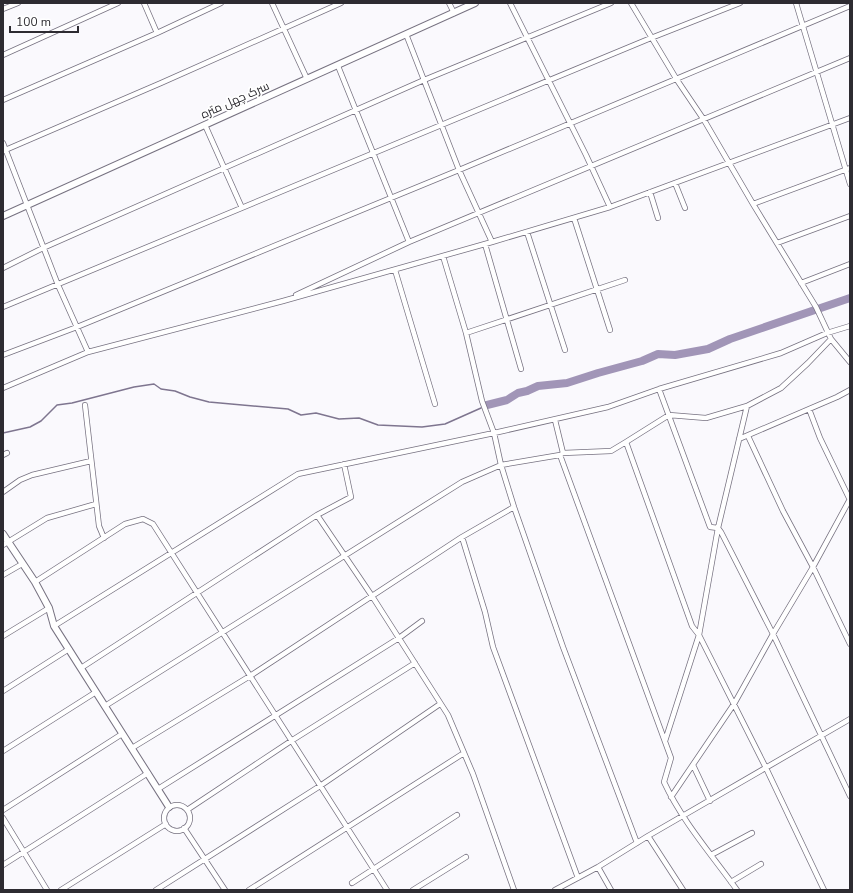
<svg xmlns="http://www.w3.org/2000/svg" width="853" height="893" font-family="'Nunito Sans',Cairo,sans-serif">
	<rect width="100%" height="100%" fill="#faf9fd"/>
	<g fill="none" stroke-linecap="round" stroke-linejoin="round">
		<path stroke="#7e758f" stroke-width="1.5" d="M3,433l27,-6 11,-6 16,-16 15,-2 62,-16 20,-3 7,5 14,2 15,6 19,5 79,7 13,6 15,-2 23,6 20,-1 19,7 44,2 23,-3 36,-16"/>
		<path stroke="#a195b7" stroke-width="8" d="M487,405l20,-5 11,-7 9,-2 11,-5 29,-3 31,-10 44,-12 16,-7 17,1 33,-6 22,-10 120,-41"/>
		<g stroke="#777281" stroke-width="6">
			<path id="street" d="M144,3l13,30
				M272,3l35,76
				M449,3l5,10
				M510,3l76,152 24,52
				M631,3l46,77 27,40 49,84 63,103 15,32 19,23
				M796,3l54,181
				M3,9l15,-6
				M406,34l53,136 33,72
				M3,55l115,-52
				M338,66l71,176
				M3,100l154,-67 64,-30
				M205,125l37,83
				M3,143l55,142 30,67
				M3,151l158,-68 180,-80
				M675,183l10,25
				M650,192l8,26
				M753,204l97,-36
				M574,218l36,112
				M527,232l38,118
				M777,243l73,-27
				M485,244l36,125
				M443,256l23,77 16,68 12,32 7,32 13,42 49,140 74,196
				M3,268l40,-20 381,-168 187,-77
				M395,270l40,134
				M801,283l49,-19
				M296,295l113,-53 441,-184
				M3,307l648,-269 89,-35
				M466,333l159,-53
				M3,355l74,-28 382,-157 391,-164
				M3,388l85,-36 195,-51 209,-59 118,-35 240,-89
				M659,389l51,138 8,1 3,4 52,102 77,162
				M85,405l14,121 5,12
				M809,409l11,29 30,62
				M555,420l8,33 -3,2 111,303 -7,24c18,39 48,73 73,108
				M748,436l35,75 30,56 37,77
				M739,439l98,-42 13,-7
				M626,442l43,-27 37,3 41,-12
				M563,453l48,-2 15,-9 66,184 7,9 67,133 58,122
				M3,455l4,-2
				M3,492l17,-12 12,-5 59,-14
				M317,515l55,81 76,119 25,59 41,116
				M462,537l23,75 8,35 85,231
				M3,545l44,-27 49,-14
				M3,575l19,-11
				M35,582l90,-58 18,-5 10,5 234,366
				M54,626l244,-152 196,-41 114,-26 51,-18 122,-36 46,-20 23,-7
				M3,636l46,-28
				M81,668l236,-153 34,-18 -7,-33
				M3,691l66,-42
				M105,706l357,-224 39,-17 59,-10
				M665,741l34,-106 19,-107 29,-122 34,-18 27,-25 23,-24
				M132,748l118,-72 212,-139 52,-30
				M3,751l93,-59
				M693,765l17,36
				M158,789l241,-151 23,-17
				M671,797l63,-93 39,-70 40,-67 37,-68
				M164 818a13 13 0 1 1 26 0a13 13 0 1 1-26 0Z
				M3,810l119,-76
				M187,810l104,-69 124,-78
				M3,818l44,72
				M184,828l41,62
				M648,836l35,54
				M711,855l41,-22
				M3,865l145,-92
				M598,867l13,23
				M731,882l30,-18
				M352,883l105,-68
				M61,890l105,-66
				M156,890l164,-104 120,-82
				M249,890l215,-137
				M413,890l53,-33
				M555,890l43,-23 50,-31 202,-117"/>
		</g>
		<g stroke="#777281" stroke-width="8">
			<path id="secondary" d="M3,216l472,-213
				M3,534l32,48 14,26 5,18 115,181"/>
		</g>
		<use href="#street" stroke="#fff" stroke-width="4.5"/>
		<use href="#secondary" stroke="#fff" stroke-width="6"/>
	</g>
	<g text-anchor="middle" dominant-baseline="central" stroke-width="3.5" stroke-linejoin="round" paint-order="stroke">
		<g font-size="12" fill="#2d2b31" stroke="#fff">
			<text transform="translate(235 100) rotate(-24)">سرک چهل متره</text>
		</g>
	</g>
	<rect width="853" height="893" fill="none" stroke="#2d2b31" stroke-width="8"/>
	<path d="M10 26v6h68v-6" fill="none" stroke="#2d2b31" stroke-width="2"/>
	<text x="16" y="26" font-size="12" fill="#2d2b31" stroke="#ffffff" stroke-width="3" paint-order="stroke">100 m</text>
</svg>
